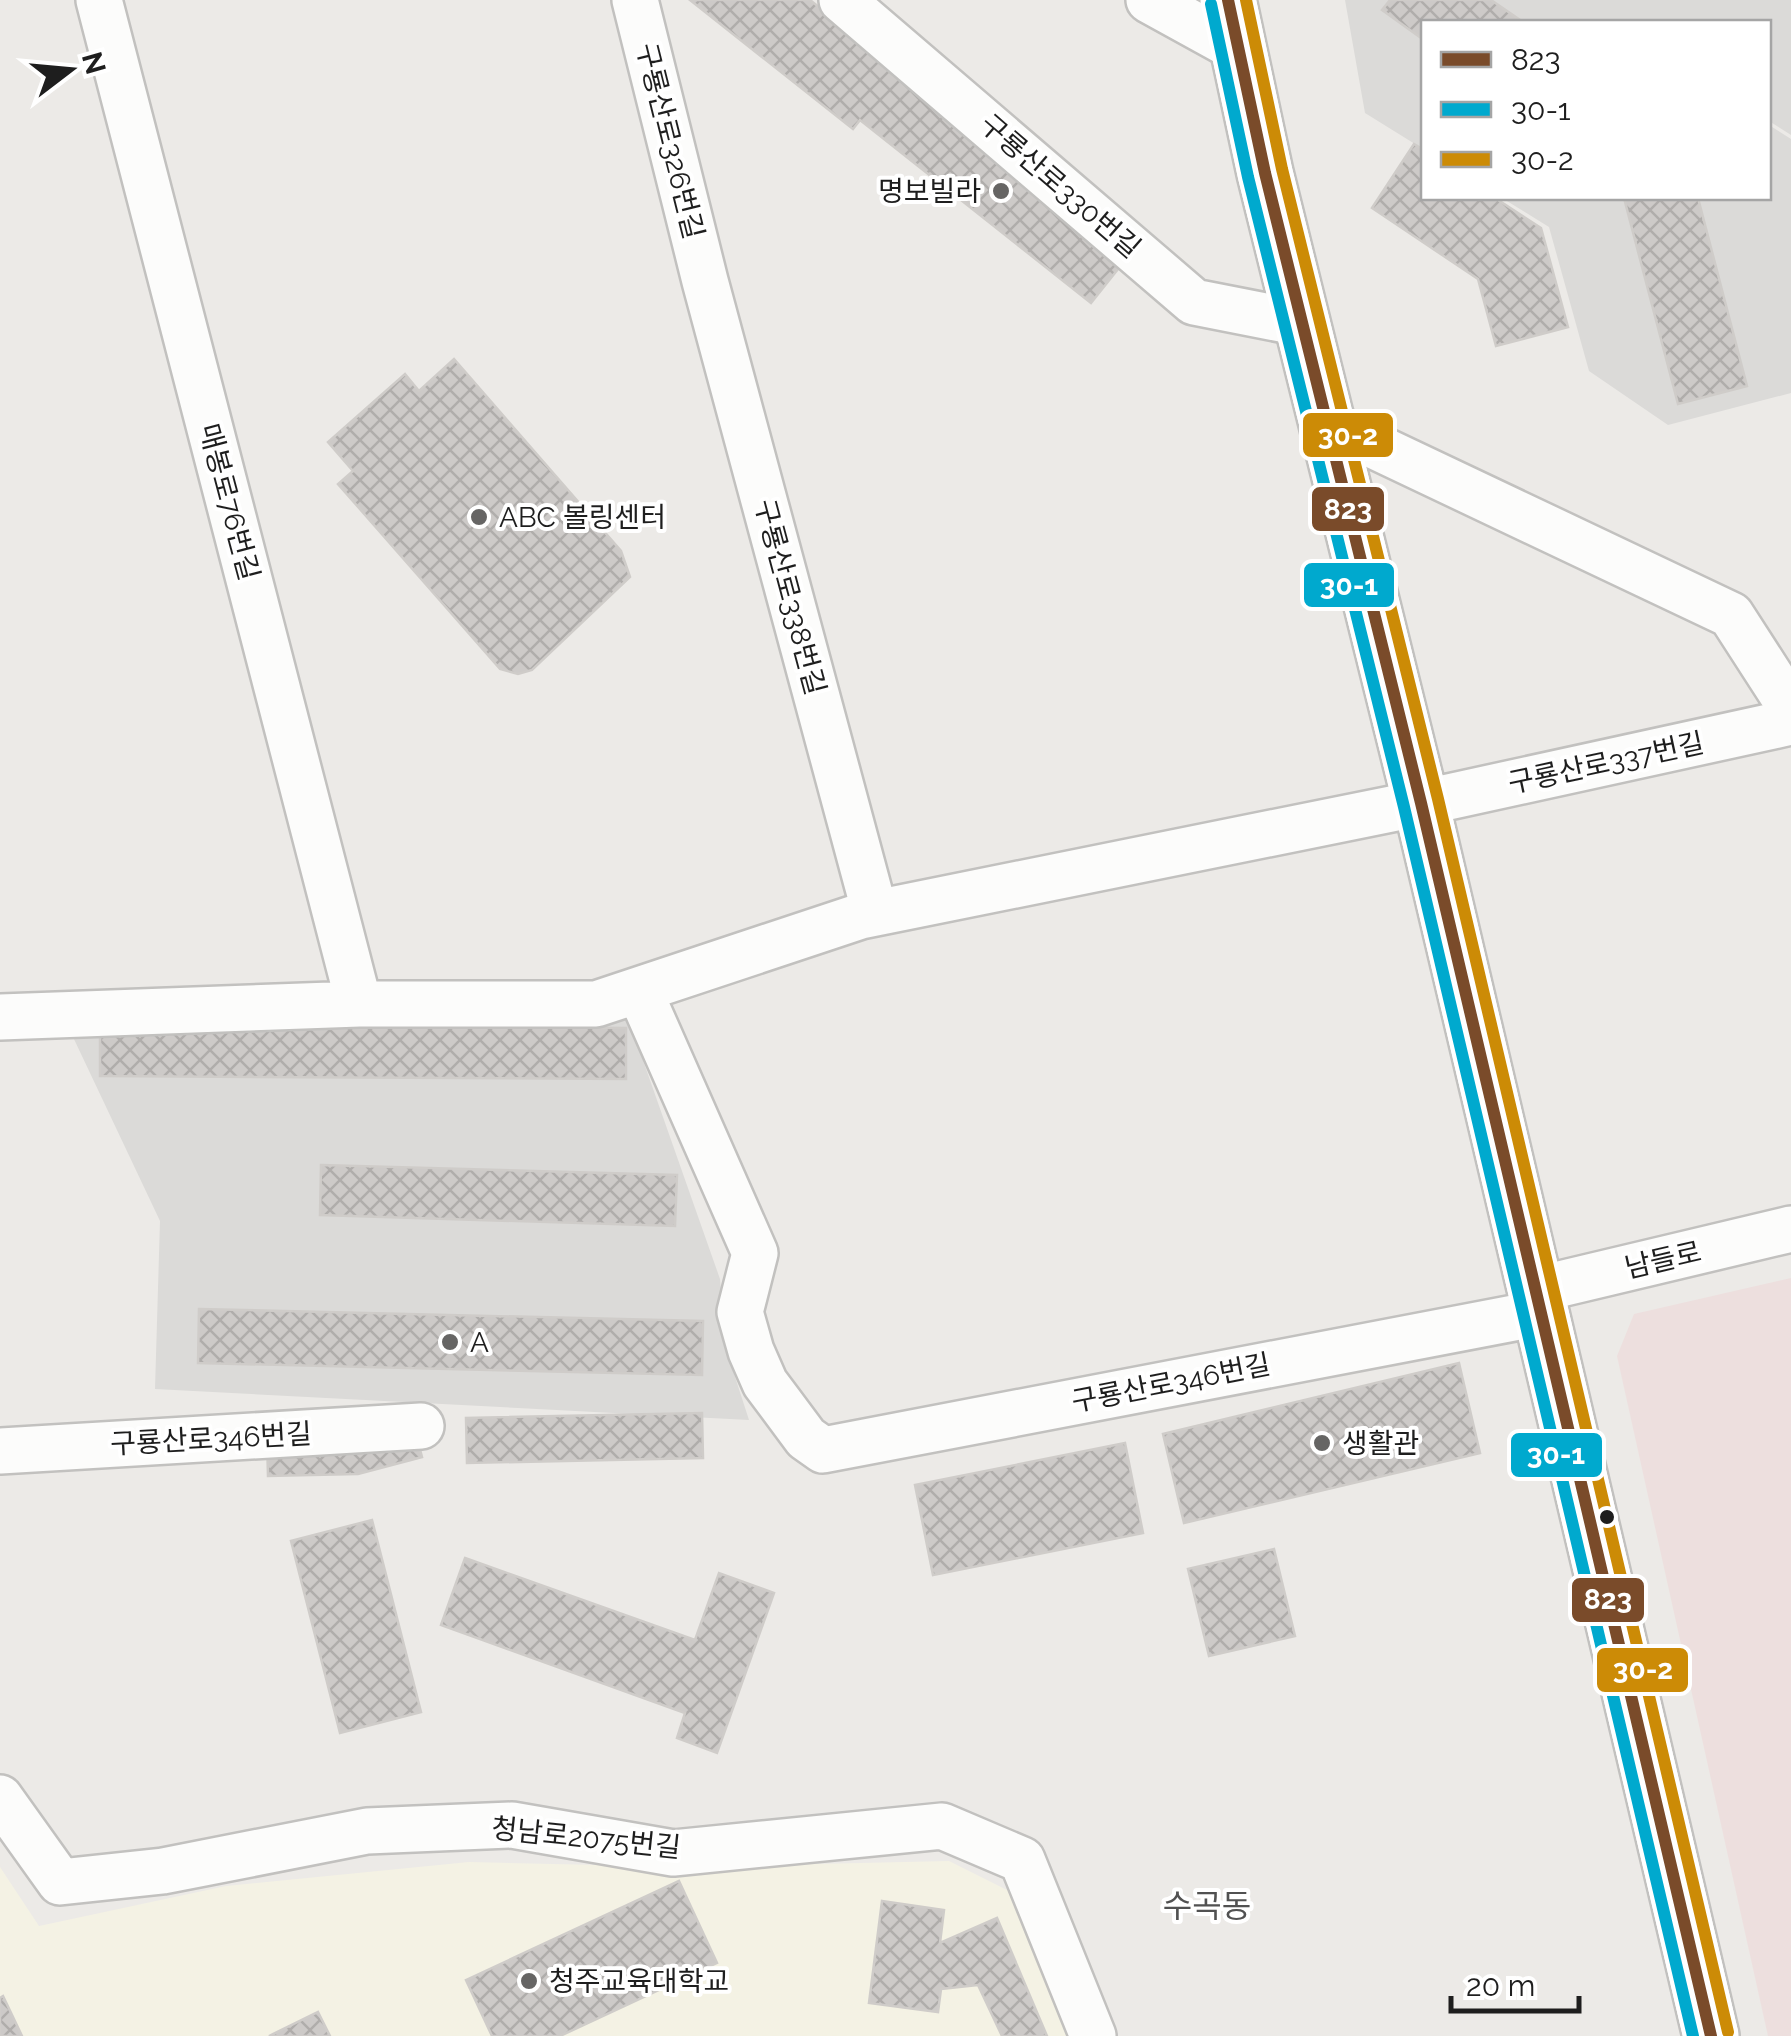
<svg xmlns="http://www.w3.org/2000/svg" width="1791" height="2036" font-family="Raleway,'Noto Sans KR',sans-serif">
	<defs>
		<pattern id="building-cross-hatch" width="8" height="8" patternUnits="userSpaceOnUse" patternTransform="scale(2.5)"><rect width="8" height="8" fill="#cdcac8"/><path d="M0 0l8 8M0 8l8-8" fill="none" stroke="#b0adab"/></pattern>
	</defs>
	<rect width="100%" height="100%" fill="#eceae7"/>
	<path fill="#dbdad8" d="M1345,0h446v135l-22,-14 -1,-99h-344l-1,127 -58,-36z
		M1769,125l22,14v254l-123,32 -79,-54 -40,-144 -47,-29h266z
		M626,1012l94,267 6,70 23,71 -594,-31 5,-168 -96,-203z"/>
	<path fill="#eddfde" d="M1791,1278v758h-23l-151,-680 17,-42z"/>
	<path fill="#f4f2e4" d="M949,1861l74,37 59,138h-1082v-169l39,59 187,-40 243,-24 220,5z"/>
	<path fill="url(#building-cross-hatch)" stroke="#cfccc9" stroke-width="2.5" d="M690,0h120l320,254 -39,49 -231,-183 -7,9z
		M1390,0h101l32,22h-99v18l-42,-30z
		M1414,144l10,6v48h71l46,30 27,99 -72,19 -18,-67 -106,-71z
		M1624,198h74l49,188 -69,18z
		M454,359l167,192 9,26 -98,93 -14,4 -18,-5 -162,-185 15,-13 -25,-29 77,-68 14,17z
		M100,1024l526,4v51l-526,-3z
		M321,1165l356,10 -2,51 -355,-11z
		M199,1309l504,12 -1,54 -504,-12z
		M1459,1363l21,90 -296,70 -21,-89z
		M702,1413l1,45 -236,5 -1,-45z
		M417,1438l5,19 -64,17 -90,2 -1,-36z
		M1125,1443l18,90 -210,42 -18,-90z
		M372,1520l49,192 -81,21 -49,-192z
		M1274,1549l21,87 -86,20 -21,-87z
		M465,1558l230,82 24,-67 55,20 -57,160 -40,-15 8,-25 -244,-88z
		M679,1881l38,82 -157,73h-68l-26,-56z
		M882,1901l62,9 -4,33 57,-25 50,118h-45l-24,-51 -37,4 -3,23 -69,-9z
		M3,1996l19,40h-22v-38z
		M318,2012l12,24h-61z"/>
	<g fill="none" stroke-linecap="round" stroke-linejoin="round">
		<g stroke="#c2c1bf" stroke-width="50">
			<path id="minor" d="M99,0l260,1004
				M635,0l70,281 170,632
				M842,0l352,302 107,21
				M1149,0l89,49
				M1324,422l407,193 60,93
				M639,990l116,263 -15,59 11,39 14,32 15,20 26,35 17,12 717,-137
				M0,1017l359,-13h237l265,-88 560,-113 370,-81
				M1535,1290l256,-61
				M0,1451l421,-25
				M0,1798l60,84 103,-11 204,-40 145,-6 161,28 269,-27 80,34 71,176"/>
		</g>
		<g stroke="#c2c1bf" stroke-width="60">
			<path id="tertiary" d="M1228,0l37,173 156,630 290,1233"/>
		</g>
		<use href="#minor" stroke="#fcfcfb" stroke-width="45"/>
		<use href="#tertiary" stroke="#fcfcfb" stroke-width="55"/>
		<g stroke="#fff" stroke-width="20">
			<path id="bus-1" d="M1228,0l37,173 156,630 290,1233"/>
		</g>
		<g stroke="#fff" stroke-width="20">
			<path id="bus-2" d="M1211,4l37,173 156,630 289,1229"/>
		</g>
		<g stroke="#fff" stroke-width="20">
			<path id="bus-3" d="M1246,0l36,169 156,630 290,1233"/>
		</g>
		<use href="#bus-1" stroke="#7a4b2a" stroke-width="12"/>
		<use href="#bus-2" stroke="#00a9ce" stroke-width="12"/>
		<use href="#bus-3" stroke="#cc8b06" stroke-width="12"/>
	</g>
	<g fill="#666564" stroke="#fff" stroke-width="4">
		<circle cx="1001" cy="191" r="10"/>
		<circle cx="479" cy="517" r="10"/>
		<circle cx="450" cy="1342" r="10"/>
		<circle cx="1322" cy="1443" r="10"/>
		<circle cx="529" cy="1981" r="10"/>
	</g>
	<circle fill="#1e1e1e" stroke="#fff" stroke-width="4" cx="1607" cy="1517" r="9"/>
	<g text-anchor="middle" dominant-baseline="central" stroke-width="8" stroke-linejoin="round" paint-order="stroke">
		<g font-size="28" fill="#1e1e1e" stroke="#fff">
			<text transform="translate(670 141) rotate(76)">구룡산로326번길</text>
			<text transform="translate(1060 186) rotate(41)">구룡산로330번길</text>
			<text transform="translate(229 502) rotate(75)">매봉로76번길</text>
			<text transform="translate(790 597) rotate(75)">구룡산로338번길</text>
			<text transform="translate(1606 763) rotate(-12)">구룡산로337번길</text>
			<text transform="translate(1663 1260) rotate(-13)">남들로</text>
			<text transform="translate(1171 1383) rotate(-11)">구룡산로346번길</text>
			<text transform="translate(211 1439) rotate(-3)">구룡산로346번길</text>
			<text transform="translate(586 1838) rotate(6)">청남로2075번길</text>
		</g>
		<g font-size="28" fill="#1e1e1e" stroke="#fff" text-anchor="start">
			<text x="981" y="191" text-anchor="end">명보빌라</text>
			<text x="499" y="517">ABC 볼링센터</text>
			<text x="470" y="1342">A</text>
			<text x="1342" y="1443">생활관</text>
			<text x="549" y="1981">청주교육대학교</text>
		</g>
		<g font-size="32" fill="#515151" stroke="#fff">
			<text x="1207" y="1905">수곡동</text>
		</g>
	</g>
	<g stroke="#fff" stroke-width="4">
		<rect x="1301" y="411" width="94" height="48" rx="10" fill="#cc8b06"/>
		<rect x="1310" y="485" width="76" height="48" rx="10" fill="#7a4b2a"/>
		<rect x="1302" y="561" width="94" height="48" rx="10" fill="#00a9ce"/>
		<rect x="1509" y="1431" width="95" height="48" rx="10" fill="#00a9ce"/>
		<rect x="1570" y="1576" width="76" height="48" rx="10" fill="#7a4b2a"/>
		<rect x="1595" y="1646" width="95" height="48" rx="10" fill="#cc8b06"/>
	</g>
	<g font-size="28" text-anchor="middle" font-weight="bold" fill="#fff">
		<text x="1348" y="445">30-2</text>
		<text x="1348" y="519">823</text>
		<text x="1349" y="595">30-1</text>
		<text x="1556" y="1464">30-1</text>
		<text x="1608" y="1609">823</text>
		<text x="1643" y="1679">30-2</text>
	</g>
	<rect x="1421" y="20" width="350" height="180" fill="#ffffff" stroke="#a5a5a5" stroke-width="2.5"/>
	<rect x="1441" y="52" width="50" height="15" fill="#7a4b2a" stroke="#a5a5a5" stroke-width="2.5"/>
	<text x="1511" y="70" font-size="30" fill="#1e1e1e">823</text>
	<rect x="1441" y="102" width="50" height="15" fill="#00a9ce" stroke="#a5a5a5" stroke-width="2.5"/>
	<text x="1511" y="120" font-size="30" fill="#1e1e1e">30-1</text>
	<rect x="1441" y="152" width="50" height="15" fill="#cc8b06" stroke="#a5a5a5" stroke-width="2.5"/>
	<text x="1511" y="170" font-size="30" fill="#1e1e1e">30-2</text>
	<g transform="translate(70 70) rotate(74)" stroke="#ffffff" stroke-width="8" paint-order="stroke">
	<path d="M0-8L18 38L0 25L-18 38Z" fill="#1e1e1e"/>
	<text y="-15" font-size="28" font-weight="bold" text-anchor="middle" fill="#1e1e1e">N</text>
	</g>
	<path d="M1451 1996v15h128v-15" fill="none" stroke="#1e1e1e" stroke-width="5"/>
	<text x="1466" y="1996" font-size="30" fill="#1e1e1e" stroke="#ffffff" stroke-width="8" paint-order="stroke">20 m</text>
</svg>
